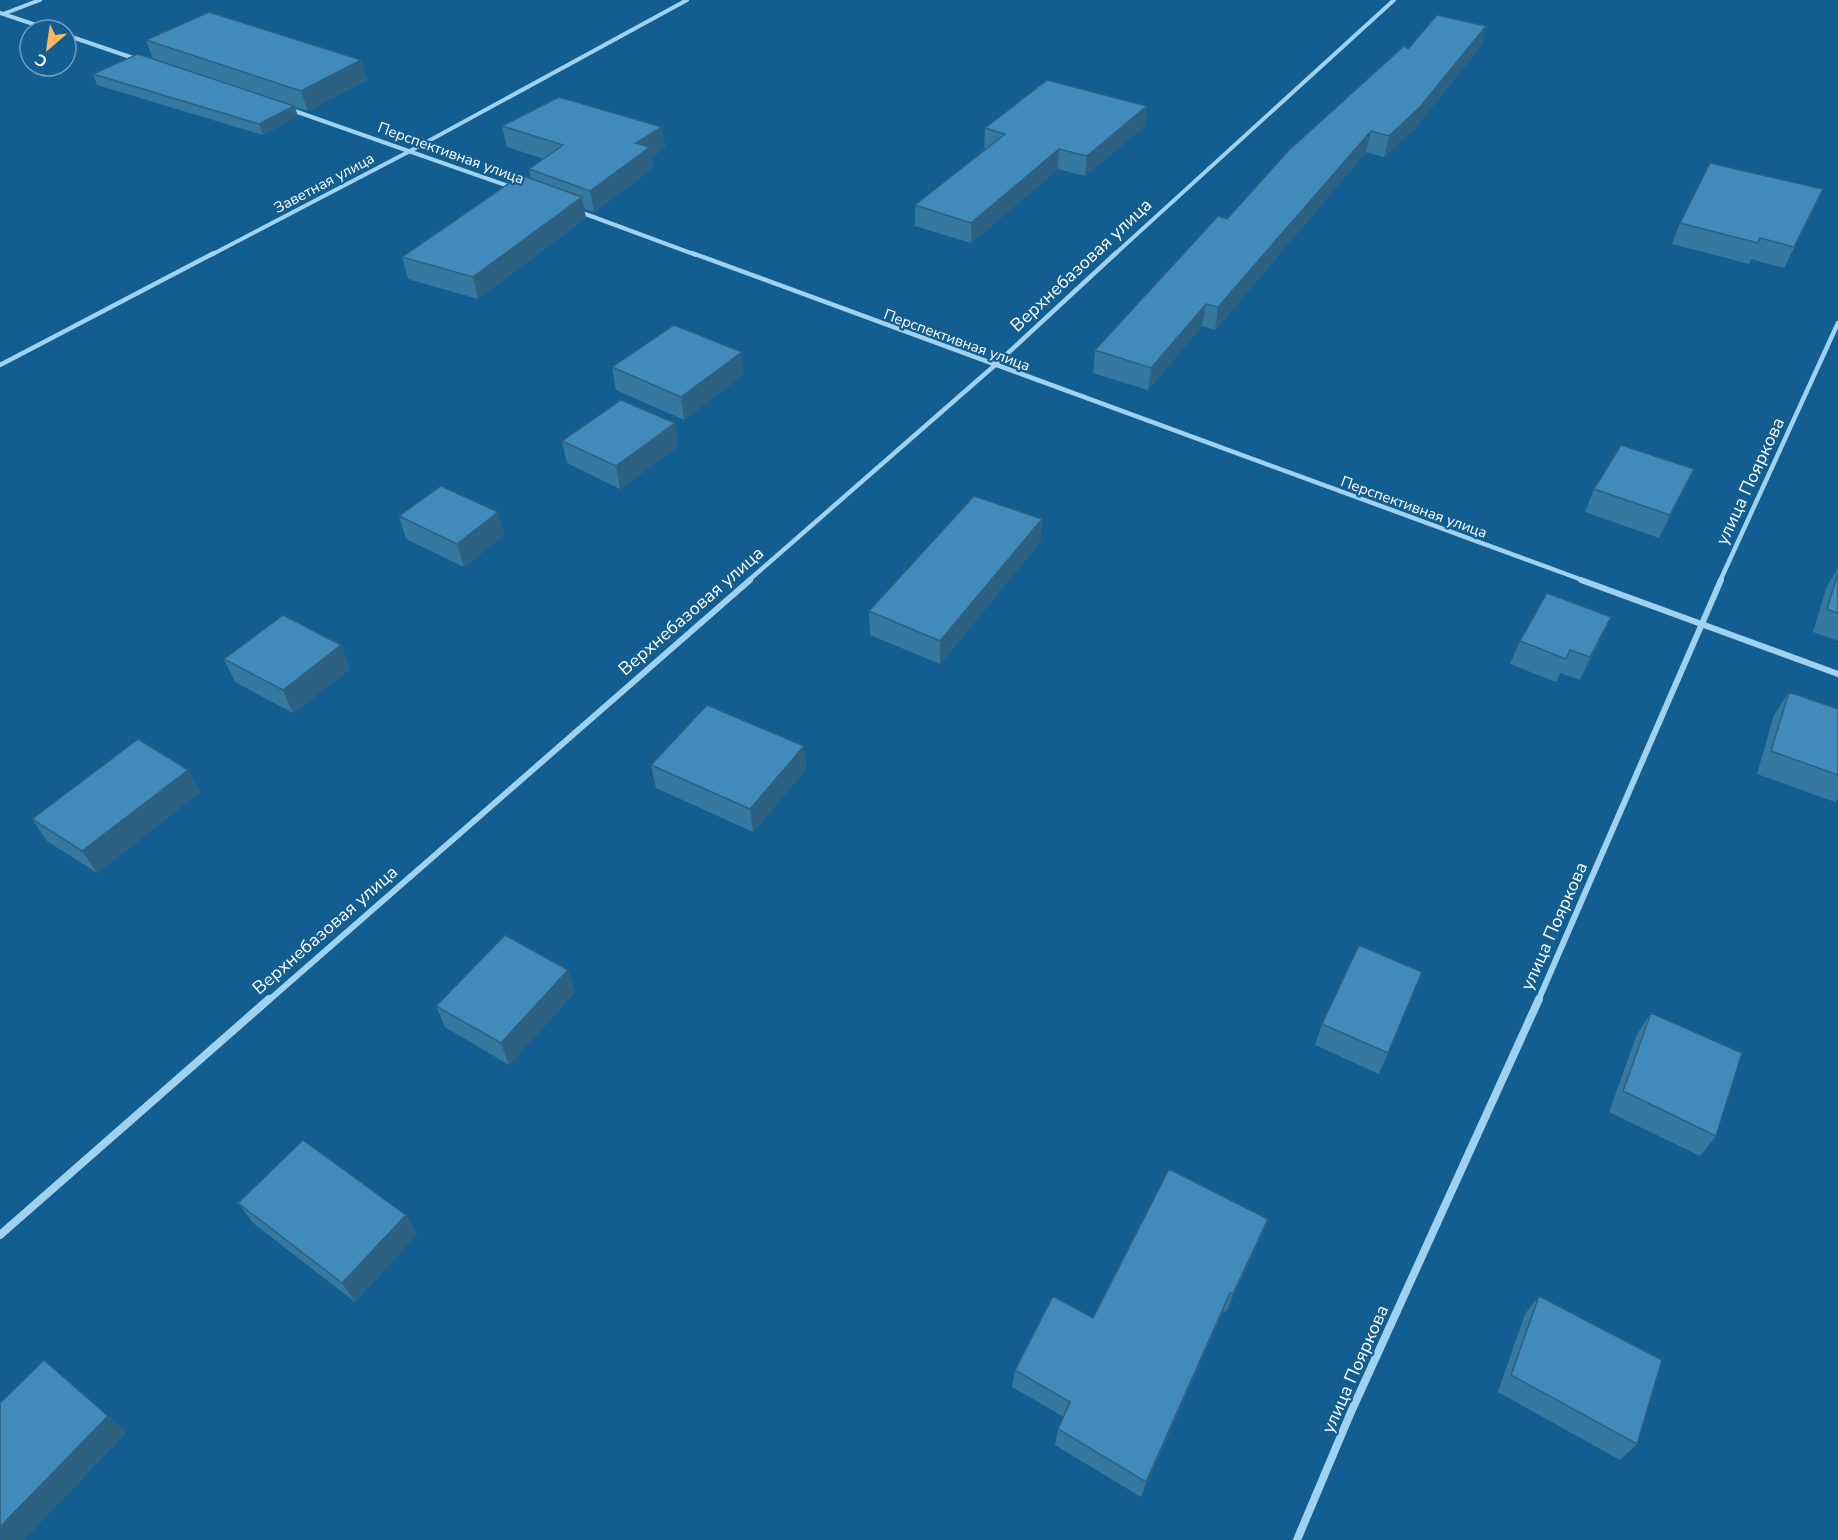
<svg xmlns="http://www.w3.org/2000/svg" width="1838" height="1540" font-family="'Nunito Sans',sans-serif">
	<rect width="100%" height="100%" fill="#135e90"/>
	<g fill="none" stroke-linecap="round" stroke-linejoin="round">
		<path stroke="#9fd2f1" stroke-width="4" d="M0,13l51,17
			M3,14l37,-14
			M66,35l73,25
			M289,109l222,78
			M580,212l116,43
			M211,255l201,-105 275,-150
			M1114,255l280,-255"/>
		<path stroke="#9fd2f1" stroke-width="4.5" d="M692,253l893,328
			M0,365l214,-112
			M748,581l246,-215 122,-113
			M1720,581l118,-258"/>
		<path stroke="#9fd2f1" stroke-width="6" d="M1581,580l257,94
			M268,1001l482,-421
			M1538,1001l183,-421"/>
		<path stroke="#9fd2f1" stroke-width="8" d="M0,1235l269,-236
			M1297,1540l54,-128 188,-413"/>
	</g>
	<path fill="#3778a0" d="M1486,26l-5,20 -66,82 -31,29 -18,-5 -151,178 -13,-4 -54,64 -55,-17 2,-23 132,-131 181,-170z
		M146,40l215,20 6,20 -59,31 -13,-4 3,9 -35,19 -166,-50 -4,-11 60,-15z
		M502,126l160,1 3,21 -14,9 2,11 -59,44 -10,-3 2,9 -108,81 -70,-20 -6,-22 129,-79 -2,-9 15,-10 -37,-12z
		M1145,126l-60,50 -27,-7 -87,74 -56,-17v-21l71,-57h-2l1,-20z
		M1813,210l-29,58 -33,-9 -2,5 -77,-20 8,-21z
		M612,367l132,7 -60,46 -68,-30z
		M562,441l116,5 -58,43 -53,-26z
		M1594,489l89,3 -24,46 -74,-26z
		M498,512l6,23 -40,32 -58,-28 -7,-23z
		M1042,519l-2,23 -100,122 -70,-29 -1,-24z
		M1838,568v73l-25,-9 14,-46z
		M1600,640l-20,40 -20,-7 -4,9 -46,-18 10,-23z
		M341,645l9,24 -57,44 -58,-31 -11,-23z
		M1789,692l49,17v89l-3,4 -78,-28 17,-59z
		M804,746l2,23 -53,63 -97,-44 -5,-23z
		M188,770l12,22 -103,81 -50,-32 -15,-22z
		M568,970l7,22 -66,73 -64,-38 -9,-21z
		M1651,1013l65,123 -16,20 -91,-44 28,-78z
		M1322,1024l66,29 -9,21 -64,-29z
		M238,1203l179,31 -62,68 -102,-79z
		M1268,1219l-8,20 -34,73 -3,-1 -82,186 -86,-52 3,-16 6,-12 -52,-30 3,-17 78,-52z
		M1539,1296l98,148 -17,16 -122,-68 27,-78z"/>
	<path fill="#2d6182" d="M1486,26l-5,20 -66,82 -31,29 5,-21z
		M361,60l6,20 -59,31 -7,-20z
		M294,106l4,10 -35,19 -4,-11z
		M1147,106l-2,20 -60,50 2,-20z
		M662,127l3,21 -14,9 2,11 -59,44 -4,-21 46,-48z
		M1371,131l-5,21 -151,178 3,-23z
		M1059,149l-1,20 -87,74v-20z
		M582,197l4,21 -108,81 -5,-22z
		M1206,304l-4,22 -54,64 3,-22z
		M742,352l2,22 -60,46 -3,-23z
		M675,423l3,23 -58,43 -4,-23z
		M1694,469l-11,23 -24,46 11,-23z
		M498,512l6,23 -40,32 -7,-23z
		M1042,519l-2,23 -100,122v-23z
		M1611,617l-11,23 -20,40 10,-23z
		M341,645l9,24 -57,44 -10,-23z
		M804,746l2,23 -53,63 -3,-23z
		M188,770l12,22 -103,81 -15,-22z
		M568,970l7,22 -66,73 -8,-22z
		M406,1215l11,19 -62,68 -13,-19z
		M1268,1219l-8,20 -34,73 7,-18z
		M1230,1293l-7,18 -82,186 5,-15z
		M44,1360l83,72 -103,108h-22l-2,-1v-12z"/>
	<path fill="#408bba" stroke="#2d6182" stroke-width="1.5" d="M209,12l152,48 -60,31 -155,-51z
		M1437,15l49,11 -66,81 -31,29 -18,-5 -153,176 -12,-3 -55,64 -56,-18 123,-134 9,3 61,-68 116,-105 4,3z
		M138,54l156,52 -35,18 -166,-50z
		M1047,80l100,26 -60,50 -28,-7 -88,74 -56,-18 90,-71 -20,-6z
		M559,97l103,30 -26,16 14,4 -60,44 -61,-22 34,-24 -61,-19z
		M1710,163l113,26 -29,58 -34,-9 -2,5 -78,-20z
		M521,175l61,22 -109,80 -71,-20z
		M674,325l68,27 -61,45 -69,-30z
		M621,400l54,23 -59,43 -54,-25z
		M1621,445l73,24 -24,46 -76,-26z
		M441,486l57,26 -41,32 -58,-28z
		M974,496l68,23 -102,122 -71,-30z
		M1838,573v40l-11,-4z
		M1547,593l64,24 -21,40 -20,-7 -4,9 -46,-18z
		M283,615l58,30 -58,45 -59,-31z
		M1789,692l49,17v66l-67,-24z
		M707,705l97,41 -54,63 -99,-44z
		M138,739l50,31 -106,81 -50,-32z
		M505,935l63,35 -67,73 -65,-37z
		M1359,945l63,27 -34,81 -66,-29z
		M1651,1013l91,40 -26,83 -93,-45z
		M303,1140l103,75 -64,68 -104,-80z
		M1169,1169l99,50 -35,75 -3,-1 -84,189 -88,-53 12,-27 -55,-32 38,-74 40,22z
		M1539,1296l123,64 -25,84 -126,-69z
		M44,1360l64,56 -108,111v-124z"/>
	<g text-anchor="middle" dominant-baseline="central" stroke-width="4.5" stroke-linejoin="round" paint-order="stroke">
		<g font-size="15" fill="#fff" stroke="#135e90">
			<text transform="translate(451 153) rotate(20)">Перспективная улица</text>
			<text transform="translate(324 183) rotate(-28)">Заветная улица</text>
			<text transform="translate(957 340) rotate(20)">Перспективная улица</text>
			<text transform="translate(1414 507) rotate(20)">Перспективная улица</text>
		</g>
		<g font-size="18" fill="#fff" stroke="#135e90">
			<text transform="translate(1081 265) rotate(-43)">Верхнебазовая улица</text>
			<text transform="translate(1750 481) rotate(-65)">улица Пояркова</text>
			<text transform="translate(691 611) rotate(-41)">Верхнебазовая улица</text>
			<text transform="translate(1554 926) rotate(-66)">улица Пояркова</text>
			<text transform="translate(325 930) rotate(-41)">Верхнебазовая улица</text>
			<text transform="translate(1355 1369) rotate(-66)">улица Пояркова</text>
		</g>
	</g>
	<g transform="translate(48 48) rotate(209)"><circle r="28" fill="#135e90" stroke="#719ebc" stroke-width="1.5"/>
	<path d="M0-4.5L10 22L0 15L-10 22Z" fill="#ffb65f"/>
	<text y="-9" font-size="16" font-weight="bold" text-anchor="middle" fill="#ffffff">С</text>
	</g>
</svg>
